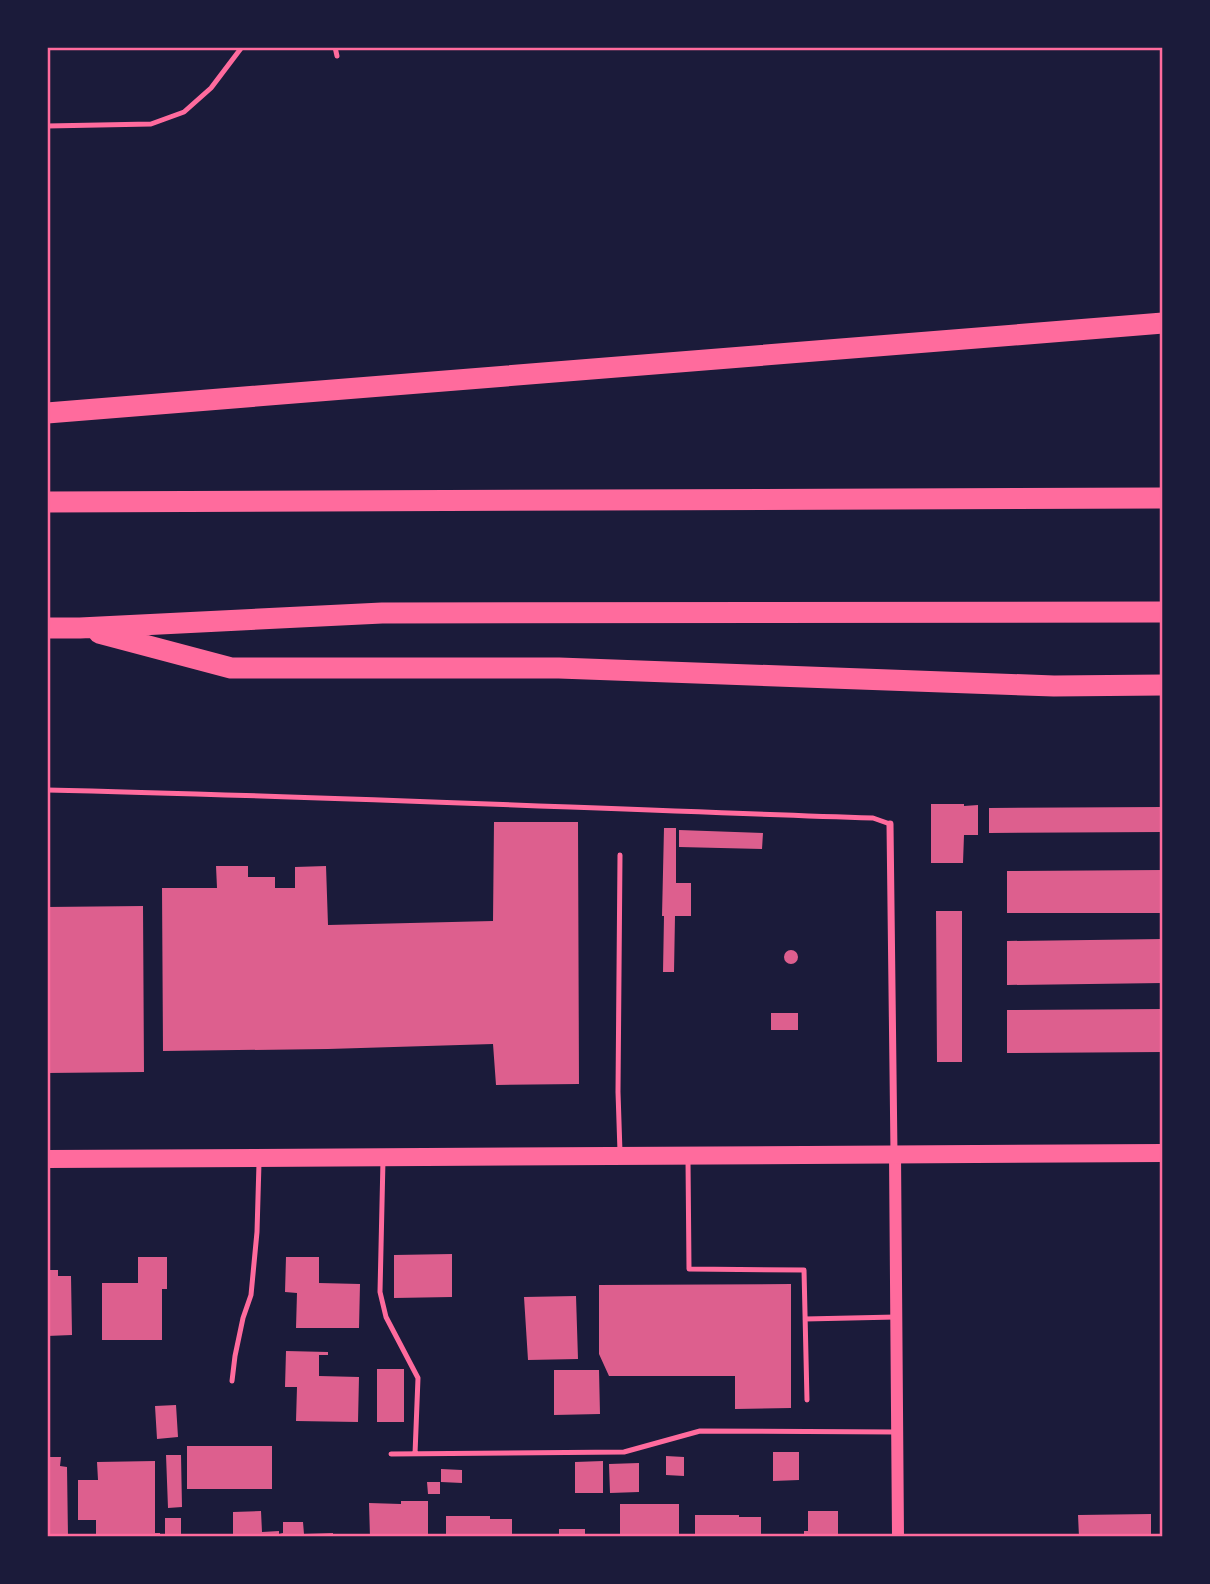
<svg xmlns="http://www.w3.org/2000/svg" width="1210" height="1584" font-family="'Noto Serif',serif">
	<rect width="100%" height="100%" fill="#1b1b3a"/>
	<path fill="#dd5f8e" d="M931,804h33v2l14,-1v30h-14l-1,28h-32z
		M1163,807v25l-174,1v-25z
		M494,822h84l1,262 -83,1 -3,-41 -165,5 -165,2 -1,-163h55l-1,-22h32v11h27v11h20v-21l31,-1 2,59 165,-4z
		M664,828h12v55h15v33h-16l-1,56h-11l1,-56h-2z
		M679,830l84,3 -1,16 -83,-2z
		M1163,870v43h-156v-42z
		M143,906l1,166 -97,1v-166z
		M936,911h26v151h-25z
		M1163,939v44l-156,2v-44z
		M784 957a7 7 0 1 1 14 0a7 7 0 1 1-14 0Z
		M1163,1009v43l-156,1v-43z
		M771,1013h27v17h-27z
		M452,1254v43l-58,1v-43z
		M138,1257h29v32h-5v51h-60v-57h36z
		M286,1257h33v26l41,1 -1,44h-63l1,-35 -12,-1z
		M47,1270h11v6h13l1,59 -25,1z
		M791,1284v124l-56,1v-33h-126l-10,-22v-69z
		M576,1296l2,63 -50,1 -4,-63z
		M286,1351l42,1v3h-9v21l40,1 -1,45 -62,-1 1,-34h-12z
		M377,1369h27v53h-27z
		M554,1370h45l1,44 -46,1z
		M176,1405l2,32 -21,2 -2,-33z
		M187,1446h85v43h-85z
		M773,1452h26v28l-26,1z
		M166,1455h15l1,52 -14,1z
		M666,1456l18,1v19l-18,-1z
		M47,1457h14l-1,9 7,1 1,70h-21z
		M155,1461v72h5v4h-64v-17h-18v-40h20l-1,-18z
		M603,1461v32h-28v-31z
		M639,1463v29l-29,1 -1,-29z
		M441,1469l21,1v13l-21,-1z
		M427,1482h13v12h-12z
		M401,1501h27v36h-58l-1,-34 32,1z
		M620,1504h59v33h-59z
		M261,1511l1,21 17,-1v3l4,-1v-11h20l1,12 29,-1v4h-100v-25z
		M808,1511h30v26h-34v-6h4z
		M1151,1514v23h-72l-1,-22z
		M695,1515h44v2h22v20h-66z
		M446,1516h44v3h22v18h-66z
		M165,1518h16v19h-16z
		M559,1529h26v8h-26z"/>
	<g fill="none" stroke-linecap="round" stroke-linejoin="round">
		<path stroke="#ff6b9d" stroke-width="5" d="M335,47l2,9
			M47,126l104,-2 33,-12 27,-24 31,-41
			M47,790c275,6 550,19 826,28l17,6
			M620,1152l-2,-60 2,-237
			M383,1160l-3,132 6,25 32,61 -3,76
			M688,1160l1,109 115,1 3,130
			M805,1319l91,-2
			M232,1381l3,-25 8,-38 8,-23 6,-63 2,-69
			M391,1454l233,-2 76,-21 196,1"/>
		<path stroke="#ff6b9d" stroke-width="7" d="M890,824l4,329"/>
		<path stroke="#ff6b9d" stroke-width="12" d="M895,1154l3,383"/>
		<path stroke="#ff6b9d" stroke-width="18" d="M47,1159l1116,-6"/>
		<path stroke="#ff6b9d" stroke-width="21" d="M47,413l1116,-90
			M47,502l1116,-4
			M47,628h33l302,-15 781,-1
			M99,633l132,35h328l495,18 109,-1"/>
	</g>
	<rect width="1210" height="1584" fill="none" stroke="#1b1b3a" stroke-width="98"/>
	<rect x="49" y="49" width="1112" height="1486" fill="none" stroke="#ff6b9d" stroke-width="2.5"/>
</svg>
